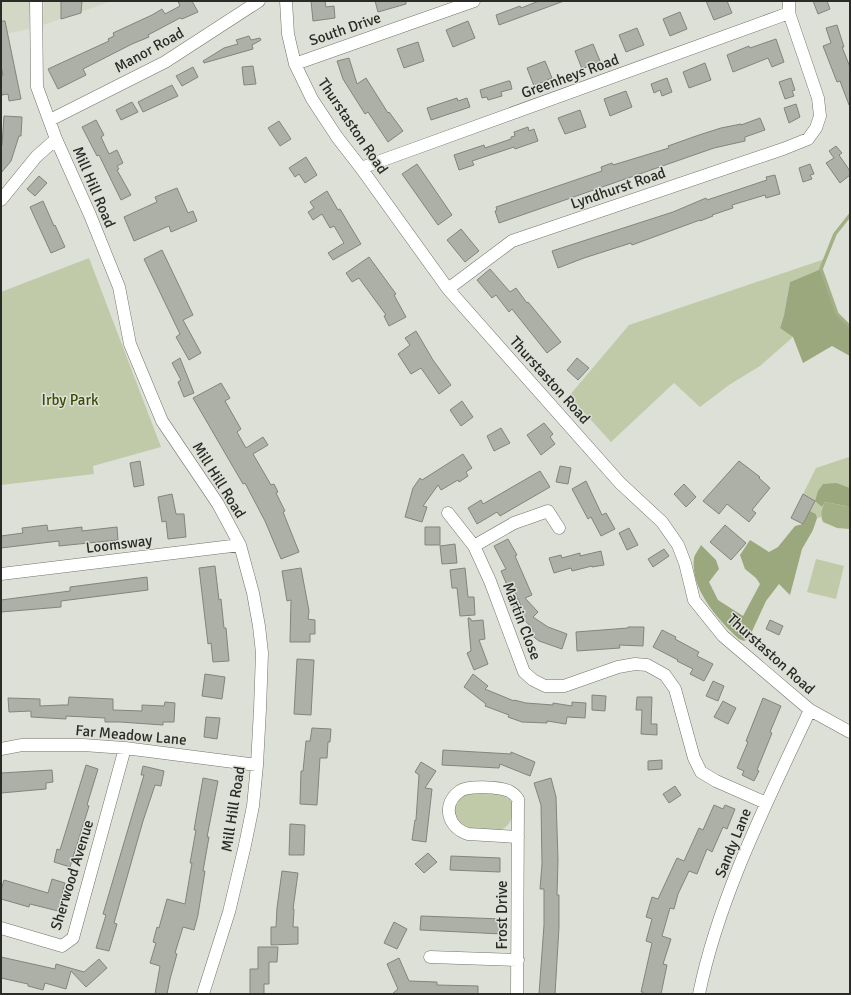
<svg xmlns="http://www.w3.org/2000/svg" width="851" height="995" font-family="Signika,sans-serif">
	<rect width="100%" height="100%" fill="#dde0d6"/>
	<path fill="#d2d7c6" d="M1,1h29l-1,28 -28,6z
		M44,1h68l-69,24z"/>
	<path fill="#c0caa9" d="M89,258l72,189 -68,19 1,8 -93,11v-193z
		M825,259l-4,10 -31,13 -6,33 -4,12 13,10 -33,29 -31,19 -29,22 -26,-24 -63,59 -42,-46 60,-71z
		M849,457l1,31 -13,-5 -22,17 7,7 -1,10 -4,1 -1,-4 -6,-3 5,-10 -12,-7 13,-26z
		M816,559l28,7 -8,33 -29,-7z
		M469,793c15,0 53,-3 43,24 -2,6 -5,11 -12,13 -4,2 -10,0 -15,0 -5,0 -11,1 -15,0 -12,-3 -20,-17 -14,-29 3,-4 9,-6 13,-8z"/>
	<path fill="#9ba77d" d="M821,269l16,45 13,13v29l-18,-10 -29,17 -10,-26 -13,-9 4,-13 6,-33z
		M837,483l13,5v20l-4,-2 -21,-4 -3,5 -7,-6 3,-10 5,-7z
		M810,511l6,3 1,4 -4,12 -11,19 -12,46 -11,-11 -13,17 -17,37 -5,3 -5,-2c-21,-19 -49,-50 -45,-81 1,-4 5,-9 7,-13l15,15 3,9 -10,13 9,18 25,16 17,-32 -4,-6 -11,-9 -5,-14 10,-15 19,12 9,-5 17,-21 8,-2z"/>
	<path fill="#a3af84" d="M825,502l21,4 4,2v21l-13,-1 -14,-6c-3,-7 -2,-13 2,-20z"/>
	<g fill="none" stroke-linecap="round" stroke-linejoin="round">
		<path stroke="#a3af84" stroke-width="3.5" d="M850,215l-15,19 -14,35 16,45 13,13"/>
	</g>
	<path fill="#adb0a7" stroke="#82857c" d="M61,1h21l-1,12 -20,6z
		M178,1h14l6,11 -16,7 -2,-1 -32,17 1,2 -17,7 -49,25 3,6 -28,14 -10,-20 61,-28 -1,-2 6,-3 -1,-3 39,-18 10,-6 3,5 15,-8z
		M311,1h14l1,6 8,-1 1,12 -22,3z
		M375,1h31v3l-28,8z
		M539,1h25l-65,24 -3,-10 24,-9 1,2z
		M706,1h21l5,12 -18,7z
		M813,1h14l3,8 -12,5z
		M680,12l7,17 -17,7 -7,-17z
		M1,21h4l16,78 -12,2 -1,-7 -6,1 -1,-6v-13l2,-1 -2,-9z
		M468,21l7,17 -22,9 -7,-17z
		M837,25l7,22h-2l8,20v38h-1l-9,-24 -3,1 -14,-36 8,-3 -5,-15z
		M637,28l7,17 -18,7 -7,-17z
		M249,36l2,4 9,-2 1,2 -9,5 1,4 -49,14 -1,-2 21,-13 14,-4 -2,-4z
		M776,39l8,23 -12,5 -4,-9 -35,14 -6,-17 22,-9 1,2z
		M418,42l6,19 -20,7 -7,-19z
		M593,44l7,17 -18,8 -7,-18z
		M349,58l8,26 9,-6 22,35 1,-1 14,19 -15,11 -20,-30 -3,2 -22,-35 -6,-18z
		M545,61l7,17 -18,8 -7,-18z
		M705,63l6,17 -22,8 -6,-16z
		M253,66l3,18 -12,1 -2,-18z
		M193,67l5,10 -16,9 -6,-10z
		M667,78l5,14 -10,4 -2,-6 -6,3 -3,-9z
		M791,78l4,12 -3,1 2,5 -9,3 -6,-17z
		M508,81h2l2,8 -11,3 1,4 -14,4 -1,-3 -5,1 -2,-8z
		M172,85l6,11 -35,16 -5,-10z
		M626,91l6,16 -22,9 -6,-17z
		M457,98l1,3 9,-3 3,9 -39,13 -4,-12z
		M132,102l6,10 -17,8 -5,-10z
		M796,104l4,13 -11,6 -5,-15z
		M580,110l6,17 -21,7 -7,-16z
		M4,116l18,1 -1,19h-2l-8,25 -10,12v-28h1z
		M760,118l5,12 -20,7v4l-31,7 -215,75 -4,-12 2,-1 -1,-3 106,-36 -1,-4 11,-4 1,2 56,-17 -1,-2 31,-11 22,-7 20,-4v1z
		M96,120l8,15 -3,2 8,17 8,-4 6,13 -6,3 2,3 -2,1 14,25 -10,5 -22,-45 -2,1 -15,-29z
		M279,121l12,18 -11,7 -12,-18z
		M528,127l1,4 5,-2 4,12 -23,8 -1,-2 -42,14 2,4 -15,5 -5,-15 30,-10 1,3 26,-9v-2l4,-1 -1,-4z
		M836,146l6,7 -3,2 11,16v4l-10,8 -14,-20 8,-5 -5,-7z
		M306,157l11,18 -12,8 -6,-9 -4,3 -6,-9z
		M417,164l35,51 -14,10 -36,-51z
		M810,164l4,10 -4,1 2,4 -9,3 -4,-14z
		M775,175l5,19 -14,4 -1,-3 -33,10 1,3 -21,7 1,1 -13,5v-1l-68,25 -1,-2 -47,15 -26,10 -6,-17 121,-39 33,-14 1,2 60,-20 -1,-3z
		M39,176l8,7 -12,13 -8,-7z
		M177,188l11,25 5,-2 4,10 -26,11 -2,-6 -35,15 -10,-24 33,-15 -2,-5z
		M327,191l11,19 2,-1 21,35 -28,16 -5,-7 16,-10 -10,-17 -4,2 -8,-14 -9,6 -5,-8 6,-4 -4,-6z
		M43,201l11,25 1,-1 10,22 -14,6 -21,-46z
		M461,229l18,22 -14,11 -18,-22z
		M162,250l31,65 -10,5 18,33 -12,7 -13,-23 4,-3 -36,-75z
		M369,257l27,37 -2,1 12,22 -17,9 -5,-10 2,-1 -27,-37 -7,4 -6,-9z
		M490,269l20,23 6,-4 11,15 1,-1 33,40 -14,11 -35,-44 -3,3 -13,-17 -4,3 -15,-18z
		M416,331l17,29 18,25 -12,9 -18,-26 -10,6 -13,-20 12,-9 -5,-7z
		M180,358l14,35 -10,4 -6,-15 3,-2 -9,-17z
		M577,358l12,10 -11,12 -11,-10z
		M221,383l9,15 -5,3 16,28 -4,3 9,16 17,-11 5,8 -15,9 18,31 3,-1 4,8 -2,1 9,18 -2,1 16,40 -18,7 -16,-38 -20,-38 -2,1 -50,-86z
		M462,401l11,16 -12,9 -11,-16z
		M544,423l9,11 -3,3 5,7 -14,11 -14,-20z
		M501,428l9,15 -16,8 -7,-15z
		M463,454l9,14 -6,4 2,4 -9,6 -1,-2 -17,10 -3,-5 -15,21 4,1 -5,15 -17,-5 8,-29 7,-10 2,2z
		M140,461l4,24 -10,2 -4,-24z
		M739,461l21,16 -1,1 11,10 -18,22 4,3 -7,9 -22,-18 -8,10 -16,-13z
		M560,466l11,2 -3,16 -12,-2z
		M540,471l10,16 -50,29 -3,-4 -20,12 -9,-16 13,-8 2,4z
		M586,481l16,34 4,-2 9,16 -14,7 -10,-19 -3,2 -16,-30z
		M684,484l12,13 -10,10 -12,-13z
		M172,494l4,20h8l2,23 -18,2 -2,-18 -4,1 -4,-25z
		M803,494l12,7 -12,23 -12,-6z
		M47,525l1,6 34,-4v4l35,-4 1,13 -59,6v-5l-58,7v-12l22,-3 -1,-5z
		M725,525l21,18 -15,17 -21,-18z
		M425,527h15v18h-15z
		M629,528l9,17 -11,5 -8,-17z
		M508,539l9,16 -2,1 17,39 -7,3 13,14 -5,5 15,10 19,7 -5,15 -23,-8 -9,-7 3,-5 -20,-21 3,-4 6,4 -11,-24 -4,1 -6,-14 5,-2 -12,-23z
		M455,544l2,19 -15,1 -2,-18z
		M664,549l5,7 -16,11 -5,-8z
		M601,551l3,14 -12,2v-1l-20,5 -1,-3 -17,5 -5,-15 12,-3 1,3 18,-5v3z
		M215,566l4,34 2,-1 3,29h2l3,33 -16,1 -2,-19 -3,1 -9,-76z
		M301,568l8,43 -1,8 7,1v14h-5v8h-20l1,-42 -4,1 -5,-30z
		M465,568l3,29h6l1,18 -15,1 -3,-28h-5l-2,-18z
		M147,577l1,13 -87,11v6l-60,5v-12l69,-9v-4z
		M468,618h2l2,3 11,-1 2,19 -6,1 9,24 -14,6 -7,-17 4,-2z
		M770,620l13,6 -4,9 -13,-6z
		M628,627h16l-1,19 -24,-1 1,3 -43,3 -1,-19 52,-4z
		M662,630l14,7 -1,2 24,13 -2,4 16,8 -9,17 -14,-7 3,-5 -16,-8 1,-1 -25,-13z
		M297,659l17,1 -3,55 -17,-1z
		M205,674l20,3 -3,22 -20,-3z
		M473,674l15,12 -3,3 29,12v-1l12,3 27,2v-2l19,3v-4l14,1 -1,15 -18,-1 -1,7 -19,-3v2l-25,-1 -14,-5 1,-2 -24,-9 1,-2 -22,-17z
		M713,681l11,5 -6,15 -12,-5z
		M592,695l14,1 -1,15 -13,-1z
		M69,697l44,2v11l29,1v-6l22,1 1,-4 10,1 -1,19h-11v3l-43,-3h-15v-4l-39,-2v3l-35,-2v-6l-22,1 -1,-14 32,1v7l22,-1h6z
		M637,697h15l-1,27h6v11l-16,-1 1,-24h-6z
		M763,698l18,8 -11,26 2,1 -15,37 2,1 -5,10 -12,-6 2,-4 -7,-3 11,-26 -2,-1z
		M723,701l13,7 -8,16 -14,-7z
		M206,717l14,1 -3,21 -13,-2z
		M312,728l19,1 -1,13h-2l-1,16h-7l-3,47 -17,-1 1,-33h2l3,-30h4z
		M443,750l68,4v-2l24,10 -5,14 -30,-12 -1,4 -57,-3z
		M662,760v9l-14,1v-9z
		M421,762l15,9 -11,17 7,1 -6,53 -14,-2 3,-20h1l3,-45 -4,-3z
		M86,765l12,4 -11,36 2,1 -19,61 -16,-5 3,-13 3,1z
		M143,766l21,5 -3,15 -6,-1 -12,36 -29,102 3,1 -8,27 -13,-3 10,-33 -3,-1 10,-34 31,-105h-3z
		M52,770l1,12 -7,1v6l-45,4v-20z
		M203,778l15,3 -11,56h2l-6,34h2l-7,44 -4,15 -11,-3 -8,26 2,1 -7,25 -3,15h-12l5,-28 -10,-3 6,-20 -3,-1 4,-15 2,1 8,-29 18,5 7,-41h-2l6,-33h-2z
		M551,778l5,19 2,63 -1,35h2v32l-4,67h-16l5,-69v-36h-4l2,-25 -1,-59 -7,-22z
		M675,786l6,9 -12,8 -6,-9z
		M714,805l9,4 2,-4 10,4 -8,20 -4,-2 -11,25 -5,-3 -10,25 -8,-3 -11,23 -4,15 -4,-1 -8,28 9,3 -8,25 4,1 -6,29h-18v-2h-2l11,-49 -6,-2 6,-22 -6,-2 6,-20 6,2 19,-41 7,3 15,-33 4,2z
		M290,824l15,1 -1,30h-15z
		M428,853l9,9 -13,11 -9,-9z
		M451,856l49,2v14l-50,-2z
		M282,871l16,2 -5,36h1l-1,18h5v17l-27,1v-18h5l1,-19z
		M52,879l13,4 -7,28 -28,-7 -1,3 -28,-8v-9l3,-10 44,13z
		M421,916l81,3v15l-82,-4z
		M394,922l13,7 -10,20 -13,-6z
		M258,947h20l-1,15h-8v22h-5v10h-14v-25h8z
		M1,957l54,12 1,-5 28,8 15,-13 8,9 -21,19 -15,-16 -5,18 -21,-6 -2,7 -15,-4v-2l-27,-6z
		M399,958l10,23 28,1v3l41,1v8h-86l6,-5 -11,-25z"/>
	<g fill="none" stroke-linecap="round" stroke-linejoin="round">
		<g stroke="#71746b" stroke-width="13">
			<path id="minor" d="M36,1l1,86 19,52 34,76 29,72 11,57 32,77 56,83 22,41 13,48 6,33 3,27 -2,56 -3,56 -4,41 -8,39 -16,67 -26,82
				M286,1l2,33 7,30 17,35 25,38 24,31 87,121 172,194 42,39 16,23 7,18 9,37 29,36 87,74 40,22
				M295,64l179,-63
				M50,120l115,-58 94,-61
				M361,168l428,-155
				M1,200l35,-43 20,-18
				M448,289l64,-48 271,-92 25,-10 8,-11 4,-12 -2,-18 -29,-85v-12
				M448,513l26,33 16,35 34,91 9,8 12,6h19l54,-19 17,-3 12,1 18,10 10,14 19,69 7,14 15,9 50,22
				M474,546l40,-23 34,-12 11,17
				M1,574l239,-29
				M1,749l21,-4h61l42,3 132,17
				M1,928l61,18 11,-8 52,-190
				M430,957l88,3
				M517,994l1,-195c-2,-3 -5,-6 -9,-8 -9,-4 -41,-6 -49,0 -19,13 -12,37 8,43l50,3
				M699,994c20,-98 69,-194 111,-284"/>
		</g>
		<use href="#minor" stroke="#fff" stroke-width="12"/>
	</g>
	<g text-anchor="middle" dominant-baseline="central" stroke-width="3" stroke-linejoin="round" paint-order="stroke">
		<g font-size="15" fill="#2a2b27" stroke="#dde0d6">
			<text transform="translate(345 29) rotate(-19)">South Drive</text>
			<text transform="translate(149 50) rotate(-29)">Manor Road</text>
			<text transform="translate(570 76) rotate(-20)">Greenheys Road</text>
			<text transform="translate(353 126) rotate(56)">Thurstaston Road</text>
			<text transform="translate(94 187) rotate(67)">Mill Hill Road</text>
			<text transform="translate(618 188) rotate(-19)">Lyndhurst Road</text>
			<text transform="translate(550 380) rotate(48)">Thurstaston Road</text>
			<text transform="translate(219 480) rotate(58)">Mill Hill Road</text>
			<text transform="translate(119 544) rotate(-7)">Loomsway</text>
			<text transform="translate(522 621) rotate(69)">Martin Close</text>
			<text transform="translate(771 654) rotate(42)">Thurstaston Road</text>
			<text transform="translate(131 735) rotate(5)">Far Meadow Lane</text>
			<text transform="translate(233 809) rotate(-81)">Mill Hill Road</text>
			<text transform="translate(733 843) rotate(-68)">Sandy Lane</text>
			<text transform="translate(72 875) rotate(-73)">Sherwood Avenue</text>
			<text transform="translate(502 915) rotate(-90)">Frost Drive</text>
		</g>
		<g font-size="15" fill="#3c4901" stroke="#dde0d6">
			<text x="70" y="400">Irby Park</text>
		</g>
	</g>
	<rect width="851" height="995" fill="none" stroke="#2a2b27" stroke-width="4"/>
</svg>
